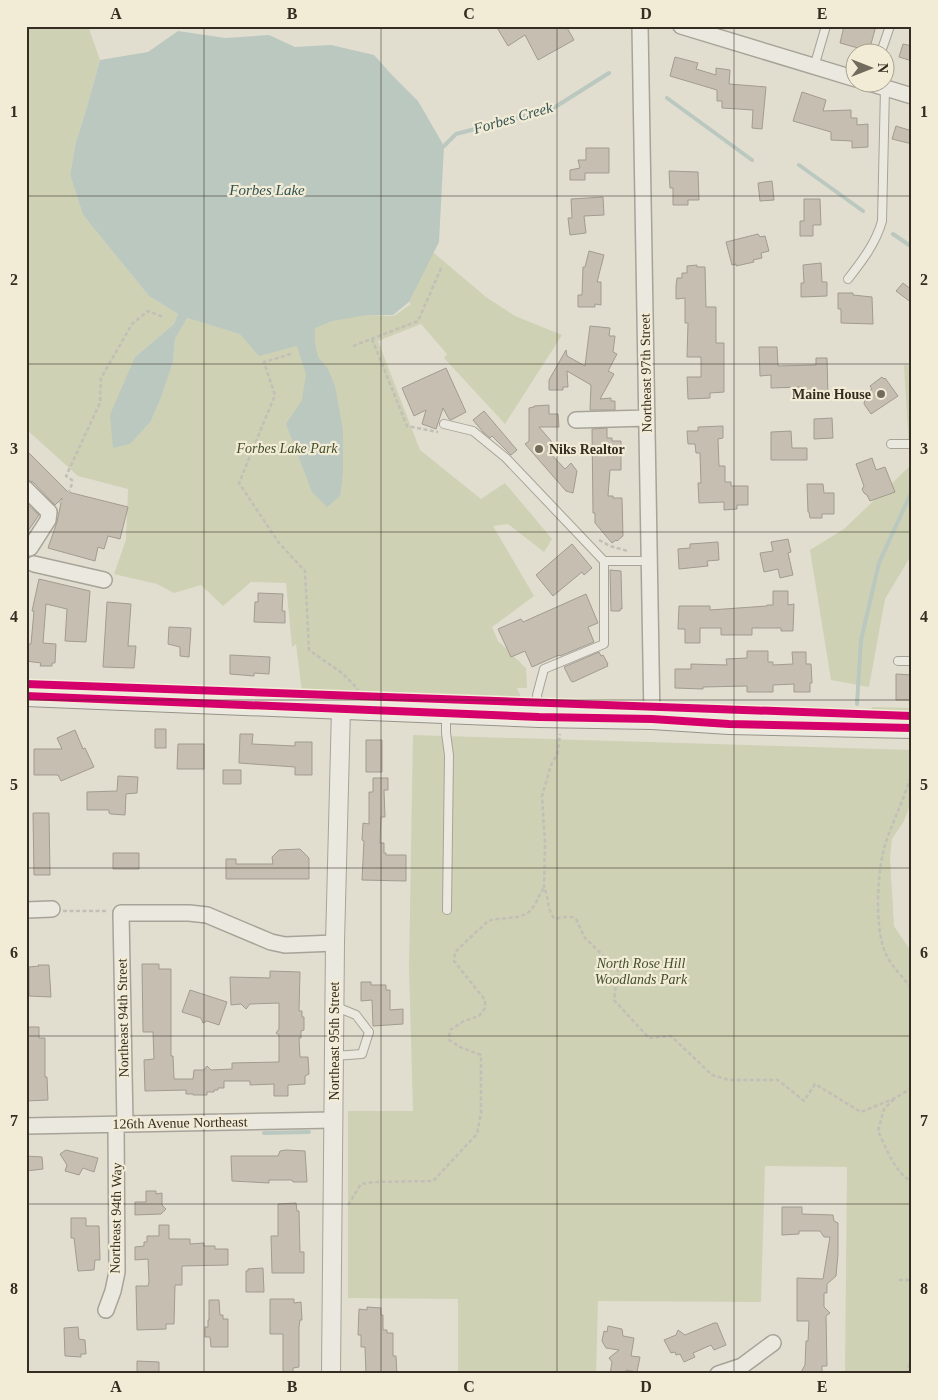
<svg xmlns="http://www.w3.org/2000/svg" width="938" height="1400" font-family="'Times New Roman',serif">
	<rect width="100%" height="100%" fill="#e1ded0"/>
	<path fill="#ced1b4" d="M26,26h62l12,34 -13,47 -11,35 -6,33 13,40 66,81 29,18 -4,10 -39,33 16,64 10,-23 12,-36 2,-23 12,-21 44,13 136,-16 27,1 17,-12 -2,-2 6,-12 13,-42 58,49 29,19 47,19 -57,89 -61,-66 3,-4 -26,-30 -43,17 42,109 61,49 24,-16 47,56 -8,13 -36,-28 -15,2 41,70 -42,31 6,14 28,27 1,20h-10l5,11 -220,-7 -6,-48 -4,3 -6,-64 -35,-1 -28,24 -22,-21 -27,8 -17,-9 -43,-10 12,-34 2,-51 -50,-13 -52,-47z
		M904,365l8,1v188l-27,45 -16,88 -38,-7 -21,-130 34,-21 66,-63z
		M873,707l39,1v6l-46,-1z
		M413,735l499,15v49l-8,22 -12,18 -2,19 4,68 18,27v421h-67l2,-207 -82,-1 -4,136 -163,-1 -2,73h-138v-75l-110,-1v-187h65l-4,-144z"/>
	<path fill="#bac8c0" d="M178,31l47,7 44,-3 26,12 36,-2 43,10 18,20 26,26 26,45 -5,96 -30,60 -16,13h-26l-35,6 -17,7v15l3,14 10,12 7,17 8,44v43l-3,23 -13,11 -15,-15 -26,-68 16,-24 4,-26 -9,-28 -38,10 -19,-22 -53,-16 -12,21 -2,23 -12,36 -10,23 -21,23 -17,4 -3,-33 25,-58 39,-33 4,-10 -29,-18 -66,-81 -13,-40 6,-33 11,-35 13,-47 48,-8z"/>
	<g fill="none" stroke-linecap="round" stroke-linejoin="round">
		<path stroke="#bac8c0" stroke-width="4" d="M667,98l85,62
			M444,146l12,-12 96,-25 57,-36
			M799,165l64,46
			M893,234l19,13
			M857,704l4,-64 18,-77 33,-72
			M264,1133l45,-1"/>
	</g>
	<path fill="#c5beb1" stroke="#a29b8f" d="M496,26h70l8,14 -36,20 -13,-25 -17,11z
		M844,26h32l-7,25 -29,-8z
		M903,44l9,2v15l-13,-4z
		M675,57l23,6 -2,6 20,6v-7l14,2 -1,14 37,3 -4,42 -10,-1 1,-18 -31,-2v-7h-5v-11l-47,-14z
		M802,92l24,8 -3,11 28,-1v8h6v7l11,-1v23l-16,1v-7l-21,-1v-8l-38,-11z
		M896,126l16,5v13l-20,-5z
		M586,148h23v25h-24v7h-15v-10l10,-2 -2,-8h8z
		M669,171l29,1 1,28h-11v5h-15v-17h-3z
		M772,181l2,19 -14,1 -2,-18z
		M603,197l1,18 -20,1 2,17 -16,2 -2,-17h4l-1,-19z
		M804,199h16l1,26h-8v11h-13v-15h4z
		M758,234l2,3 5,-1 4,15 -8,2 1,5 -9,2 1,2 -18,4v-2l-4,1 -6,-23z
		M589,251l15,4 -7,27h4v23l-6,-1v3h-17v-12h4l1,-28h2z
		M821,263l1,19h5v14l-26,1v-14h3l-1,-18z
		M697,265v2h8l1,40h10v36h8v49l-14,1v5l-22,1 -1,-22h14v-20h-14l1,-34h-3v-25l-9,1v-13l1,-8h5v-5h5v-7z
		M903,283l9,7v13l-16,-12z
		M838,293h15v2l19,2 1,27 -32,-1v-14h-3z
		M590,326l20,2 -1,8h6l-2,16 4,2 -9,17 6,3 -14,25 11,-1v3h4v9h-25l1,-25 -24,-14 1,16h-5v3h-14v-10l17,-30 1,6 18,10z
		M759,347h18l1,19 38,-1v-7h11l1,37 -15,1v-5h-7v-3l-4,-1 -31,1v-13l-11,1z
		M446,368l20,44 -15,8 -2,-1 -6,-11 -7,21 -14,-5 4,-14 -12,6 -12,-28z
		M882,377l2,2 1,-1 13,18 -27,18 -7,-10 2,-11 6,-4 -2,-3z
		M549,405v9h9l1,13h-20l13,15 -5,4 4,3 -3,2 17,18 6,-6 6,8 -4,22 -7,-2 -41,-47 4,-3v-33l5,-1v-1z
		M484,411l33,39 -6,5 -19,-19 -2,2 -7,-6 -10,-12z
		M832,418l1,20 -19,1v-20z
		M723,426v12l-5,1 1,27h6v16h6v4h17v19h-11v4l-13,1v-8l-25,1 -1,-20h3l-1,-30h-4l-1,-9h-7l-1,-13h11v-4z
		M607,428v10h5v3h9v29h-11l-2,26h5v2h9l1,38 -6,5 -1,-1 -4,3 -17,-20v-10h-2l-1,-84z
		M791,431l1,17h15v12h-36v-28z
		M26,450l42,42 60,15 -8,32 -12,-3 -4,13 -6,-2 -3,14 -47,-13 9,-26 5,-24 -7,7 -22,-23 -7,-2z
		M872,458l4,12 9,-3 10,25 -25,9 -3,-6 -3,-2 -2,-4 2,-3 -8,-22z
		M807,484h16l1,9h10v21h-12v4h-12l-1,-6h-1z
		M26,503l13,12 -13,19z
		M788,539l3,13 -3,1 5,22 -13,3 -2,-9 -14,3 -4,-19 13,-2 -2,-9z
		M718,542l1,18 -12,1 1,5 -29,3 -1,-20 12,-1v-4z
		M572,544l20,24 -8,7 -2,-3 -29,24 -17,-21z
		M610,570l11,1 1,38h-2v2h-9z
		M39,579l51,12 -4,51 -21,-1 2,-32 -21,-5 -3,39 13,1 -1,19h-3v3h-12l1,-3 -15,-2v-17h5l3,-33h-2z
		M773,591h15v14l6,-1 -1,27h-12v-3h-29v7h-31v-7h-21v15h-15v-14h-7l1,-23h31v4l57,-4v-1h6z
		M258,593l25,1 -1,17h3v12l-31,-1 1,-20h3z
		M586,594l12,29 -10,4 6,15 -34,14 -1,-1 -27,12 -7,-16 -14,6 -13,-28 23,-10 2,3z
		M107,602l24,2 -3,42h8l-2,22 -31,-1z
		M169,627l22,1 -2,29 -9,-1v-9l-12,-3z
		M747,651h21v11h5v3l20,-1 -1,-12h14v12h5l1,19h-2v9h-16v-8l-21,1v7h-26v-6l-44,1v2l-28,-1v-19h16v-5l36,1 -1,-6 21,-1z
		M599,652l2,4 2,-1 5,9h-1l1,2 -35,16 -2,-1 -7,-14z
		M230,655l40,2 -1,17 -15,-1v3l-24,-2z
		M896,674l16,1v25h-16z
		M155,729h11v19h-11z
		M75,730l8,19 2,-1 9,19 -33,14 -3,-6h-24v-26h28l-5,-11z
		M240,734h13l-1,10 43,2v-4h17v33h-17v-8l-56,-4z
		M366,740h16v32h-16z
		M178,744h26v25h-27z
		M223,770h18v14h-18z
		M118,776l20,1 -1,16 -11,1 -1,21 -14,-1 -2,-1v-3h-22v-18l30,-1z
		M373,778h15v12h-4l1,27h-4l-1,26h4v10h2v2h20v26l-44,-1 2,-39 -2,-1 1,-17 6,1v-32h4z
		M33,813h16l1,62h-16z
		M300,849l9,9v21h-83v-20h10v5h37l-1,-7 7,-7z
		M113,853h26v16h-26z
		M142,964h17v5h12v87h2l1,23h19l1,-9h10l3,-4 4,4 21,-1v-6l47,-1v-27l-3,-2 3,-4v-26l-29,1 -4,5 -5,-5 -10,1 -1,-28 40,1v-7l30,1 -1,39h3v6h2v13l-3,1v7h-2l1,19h8l1,17 -4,2v8l-17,1v11h-14v-12l-24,1v-4h-26v7h-6v2h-4v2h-7v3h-14v-1h-7v-4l-41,1 -1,-31 10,-1 -1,-27h-10z
		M38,965h11l2,32 -22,-1v-29l10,-1z
		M361,982h10v3h15v5h4v20l13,-1v15l-30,2 -1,-26 -11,1z
		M190,990l37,12 -8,23 -12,-4 -4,2 -2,-5 -19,-6z
		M26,1027h13v11h6v39h2l1,23 -22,1z
		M66,1150l32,8 -4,14 -11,-4 -4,7 -14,-4 2,-6 -7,-11z
		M286,1150l19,1 2,31h-14l-1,-2h-23v3l-37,-2 -1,-25h47l2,-5z
		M26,1156l16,1 1,12 -17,2z
		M146,1191h10v3l6,-1v12l4,4 -5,5 -26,1v-13h11z
		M296,1203l1,8h2l1,41h4v21h-32l-1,-37h7v-32z
		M782,1207h20v7l31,1 1,6 4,2v31l-2,22 -9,8v9h-3v14l6,6 -4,3 1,50h-5v8h-22l5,-9 1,-24h2l1,-20h-12v-43l26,1 7,-42h-6l-4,-6h-21v3l-17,1z
		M71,1218h15v8h13l1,34h-5l-1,10 -16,1 -4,-33h-3z
		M159,1225h10v14h21v5l14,-1v3h11v3h13v16l-46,1v19h-7l-1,39h-8v5l-29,1 -1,-44h12l1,-4 -1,-23 -13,1v-13l9,-1v-4h3v-6h12z
		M263,1268l1,24h-18v-21h2v-2z
		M270,1299h24v4l7,-1 1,18h-2l-1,7v40l-6,1v6h-10v-40h-13z
		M209,1300h10l1,15h3v4h5v28h-17l-1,-10h-5v-10h3v-7h1z
		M367,1307l14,1v7h2v15h4v3h6v23h3l1,18h-31l-1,-27h-4v-12h-3l1,-26 8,1z
		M714,1323h3l9,22 -12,5 -3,-5 -18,8 2,4 -11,5 -4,-8 -4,1 -1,-3 -4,1 -7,-13 12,-5 2,-5 7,5z
		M608,1326l14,3 1,7 11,2 -3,18 9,1 -3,15 -11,-2v4h-16l2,-12 -3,-4 10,-8 -13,-2 -4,-7 2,-10 3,1z
		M78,1327l1,12 6,1 1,14h-5v3l-16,-1 -1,-28z
		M137,1361l22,1v11l-22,1z"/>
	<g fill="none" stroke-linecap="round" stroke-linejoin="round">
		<g stroke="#a7a398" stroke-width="10">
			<path id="service" d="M881,52l9,-26
				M814,67l12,-41
				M848,279c14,-18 28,-36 34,-58l3,-133
				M444,424l29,7 33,27 98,103v83l-60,25 -7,26 2,22
				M891,444h21
				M604,561h45
				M898,661h14
				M446,714v19l3,22 -2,155
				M334,1006l22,9 13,17 -7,22 -28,2"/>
		</g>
		<g stroke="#a7a398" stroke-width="18">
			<path id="minor" d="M640,26l12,693
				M681,26l175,53
				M866,82l46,14
				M576,420l71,-2
				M26,489l23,23 -1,8 -18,28
				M34,564l70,16
				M26,910l26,-1
				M125,1124l-4,-211h68l18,2 64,27 14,3 50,-2
				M26,1126l307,-6
				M106,1310l7,-19 4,-19 -1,-147
				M718,1374l24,-8 31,-23"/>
		</g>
		<g stroke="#a7a398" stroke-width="20">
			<path id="tertiary" d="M331,1374l4,-431 6,-234"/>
		</g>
		<g stroke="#979388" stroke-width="22">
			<path id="secondary" d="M26,696l513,21 113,2 77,5 183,4"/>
		</g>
		<path stroke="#c2bfb7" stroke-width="2.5" stroke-dasharray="4 2.5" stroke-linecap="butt" d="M372,339l35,87 31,6
			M353,346l65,-25 24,-55
			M291,354l-27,8 11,33 -36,88 40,60 26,28 4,79 33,23 15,15 1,6
			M59,503c7,-6 13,-13 13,-23l-6,-4 34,-73 1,-25 31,-54 16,-13 15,6
			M599,540l11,6 18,5
			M912,771c-6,24 -17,45 -25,68 -10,26 -13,87 -2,113 5,13 18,25 27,37
			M544,888l1,-45 -3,-47 9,-31 7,-13 2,-18
			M63,911h45
			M894,1099l-10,10 -6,22c8,17 17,42 34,51
			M348,1205l13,-21 13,-2 59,-1 44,-47 4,-21v-58l-21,-8 -11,-7 1,-10 14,-9 15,-5 6,-8v-8l-31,-39 1,-9 33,-31c13,-5 33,0 43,-11 5,-6 8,-15 13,-22 5,9 3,22 10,30 8,1 15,-4 22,1l9,19 33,32 -4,30 35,38 22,-2 41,39 17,5h49l26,21 11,-17 46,28 34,-14 17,-10
			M912,1222l-2,11 2,13
			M899,1280h13
			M907,1374l5,-21"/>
		<use href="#service" stroke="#ebe8e0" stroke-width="8"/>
		<use href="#minor" stroke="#ebe8e0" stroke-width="15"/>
		<use href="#tertiary" stroke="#ebe8e0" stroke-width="18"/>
		<use href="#secondary" stroke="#ebe8e0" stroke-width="20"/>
		<g stroke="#f2ecd7" stroke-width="11">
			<path id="cycleway" d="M26,684l886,32
				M26,696l513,21 113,2 77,5 183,4"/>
		</g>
		<use href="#cycleway" stroke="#d6006c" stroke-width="8"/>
	</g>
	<path fill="none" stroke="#352d21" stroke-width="1" stroke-opacity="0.55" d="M204,26v1348M381,26v1348M557,26v1348M734,26v1348M26,196h886M26,364h886M26,532h886M26,700h886M26,868h886M26,1036h886M26,1204h886"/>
	<g fill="#716b5e" stroke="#f2ecd7" stroke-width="2">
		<circle cx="881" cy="394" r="5"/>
		<circle cx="539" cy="449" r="5"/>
	</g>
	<g text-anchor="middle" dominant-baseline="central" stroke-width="4.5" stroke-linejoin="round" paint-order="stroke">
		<g font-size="14" fill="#352d21" stroke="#f2ecd7">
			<text transform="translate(646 373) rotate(-91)">Northeast 97th Street</text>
			<text transform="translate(123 1018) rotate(-91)">Northeast 94th Street</text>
			<text transform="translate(334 1041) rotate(-90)">Northeast 95th Street</text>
			<text transform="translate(180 1123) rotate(-1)">126th Avenue Northeast</text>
			<text transform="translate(116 1218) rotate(-89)">Northeast 94th Way</text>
		</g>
		<g font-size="14" font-weight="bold" fill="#352d21" stroke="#f2ecd7" text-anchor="end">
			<text x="871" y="394">Maine House</text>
			<text x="549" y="449" text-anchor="start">Niks Realtor</text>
		</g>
		<g font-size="14" font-style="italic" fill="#434f2a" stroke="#f2ecd7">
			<text x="287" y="448">Forbes Lake Park</text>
			<text x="641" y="963">North Rose Hill<tspan x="641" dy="16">Woodlands Park</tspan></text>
		</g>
		<g font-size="15" font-style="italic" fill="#325353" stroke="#f2ecd7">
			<text transform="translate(513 118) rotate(-16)">Forbes Creek</text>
			<text x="267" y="190">Forbes Lake</text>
		</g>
	</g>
	<rect width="938" height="1400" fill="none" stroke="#f2ecd7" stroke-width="55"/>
	<g transform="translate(870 68) rotate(90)"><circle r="24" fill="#f2ecd7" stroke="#a6a08e"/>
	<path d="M0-4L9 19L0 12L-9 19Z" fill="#716b5e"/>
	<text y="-8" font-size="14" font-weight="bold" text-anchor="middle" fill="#352d21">N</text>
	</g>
	<rect x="28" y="28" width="882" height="1344" fill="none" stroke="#352d21" stroke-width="2"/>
	<g font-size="16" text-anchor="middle" font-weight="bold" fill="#352d21">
		<text x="116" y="19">A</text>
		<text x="292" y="19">B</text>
		<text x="469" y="19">C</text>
		<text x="646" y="19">D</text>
		<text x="822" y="19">E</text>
		<text x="14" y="117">1</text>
		<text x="924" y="117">1</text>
		<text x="14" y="285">2</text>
		<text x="924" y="285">2</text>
		<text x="14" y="454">3</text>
		<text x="924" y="454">3</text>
		<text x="14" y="622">4</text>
		<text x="924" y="622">4</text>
		<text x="14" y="790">5</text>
		<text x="924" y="790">5</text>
		<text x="14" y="958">6</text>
		<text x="924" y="958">6</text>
		<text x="14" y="1126">7</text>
		<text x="924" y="1126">7</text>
		<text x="14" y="1294">8</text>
		<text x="924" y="1294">8</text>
		<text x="116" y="1392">A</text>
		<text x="292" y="1392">B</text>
		<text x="469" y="1392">C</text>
		<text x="646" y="1392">D</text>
		<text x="822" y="1392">E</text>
	</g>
</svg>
